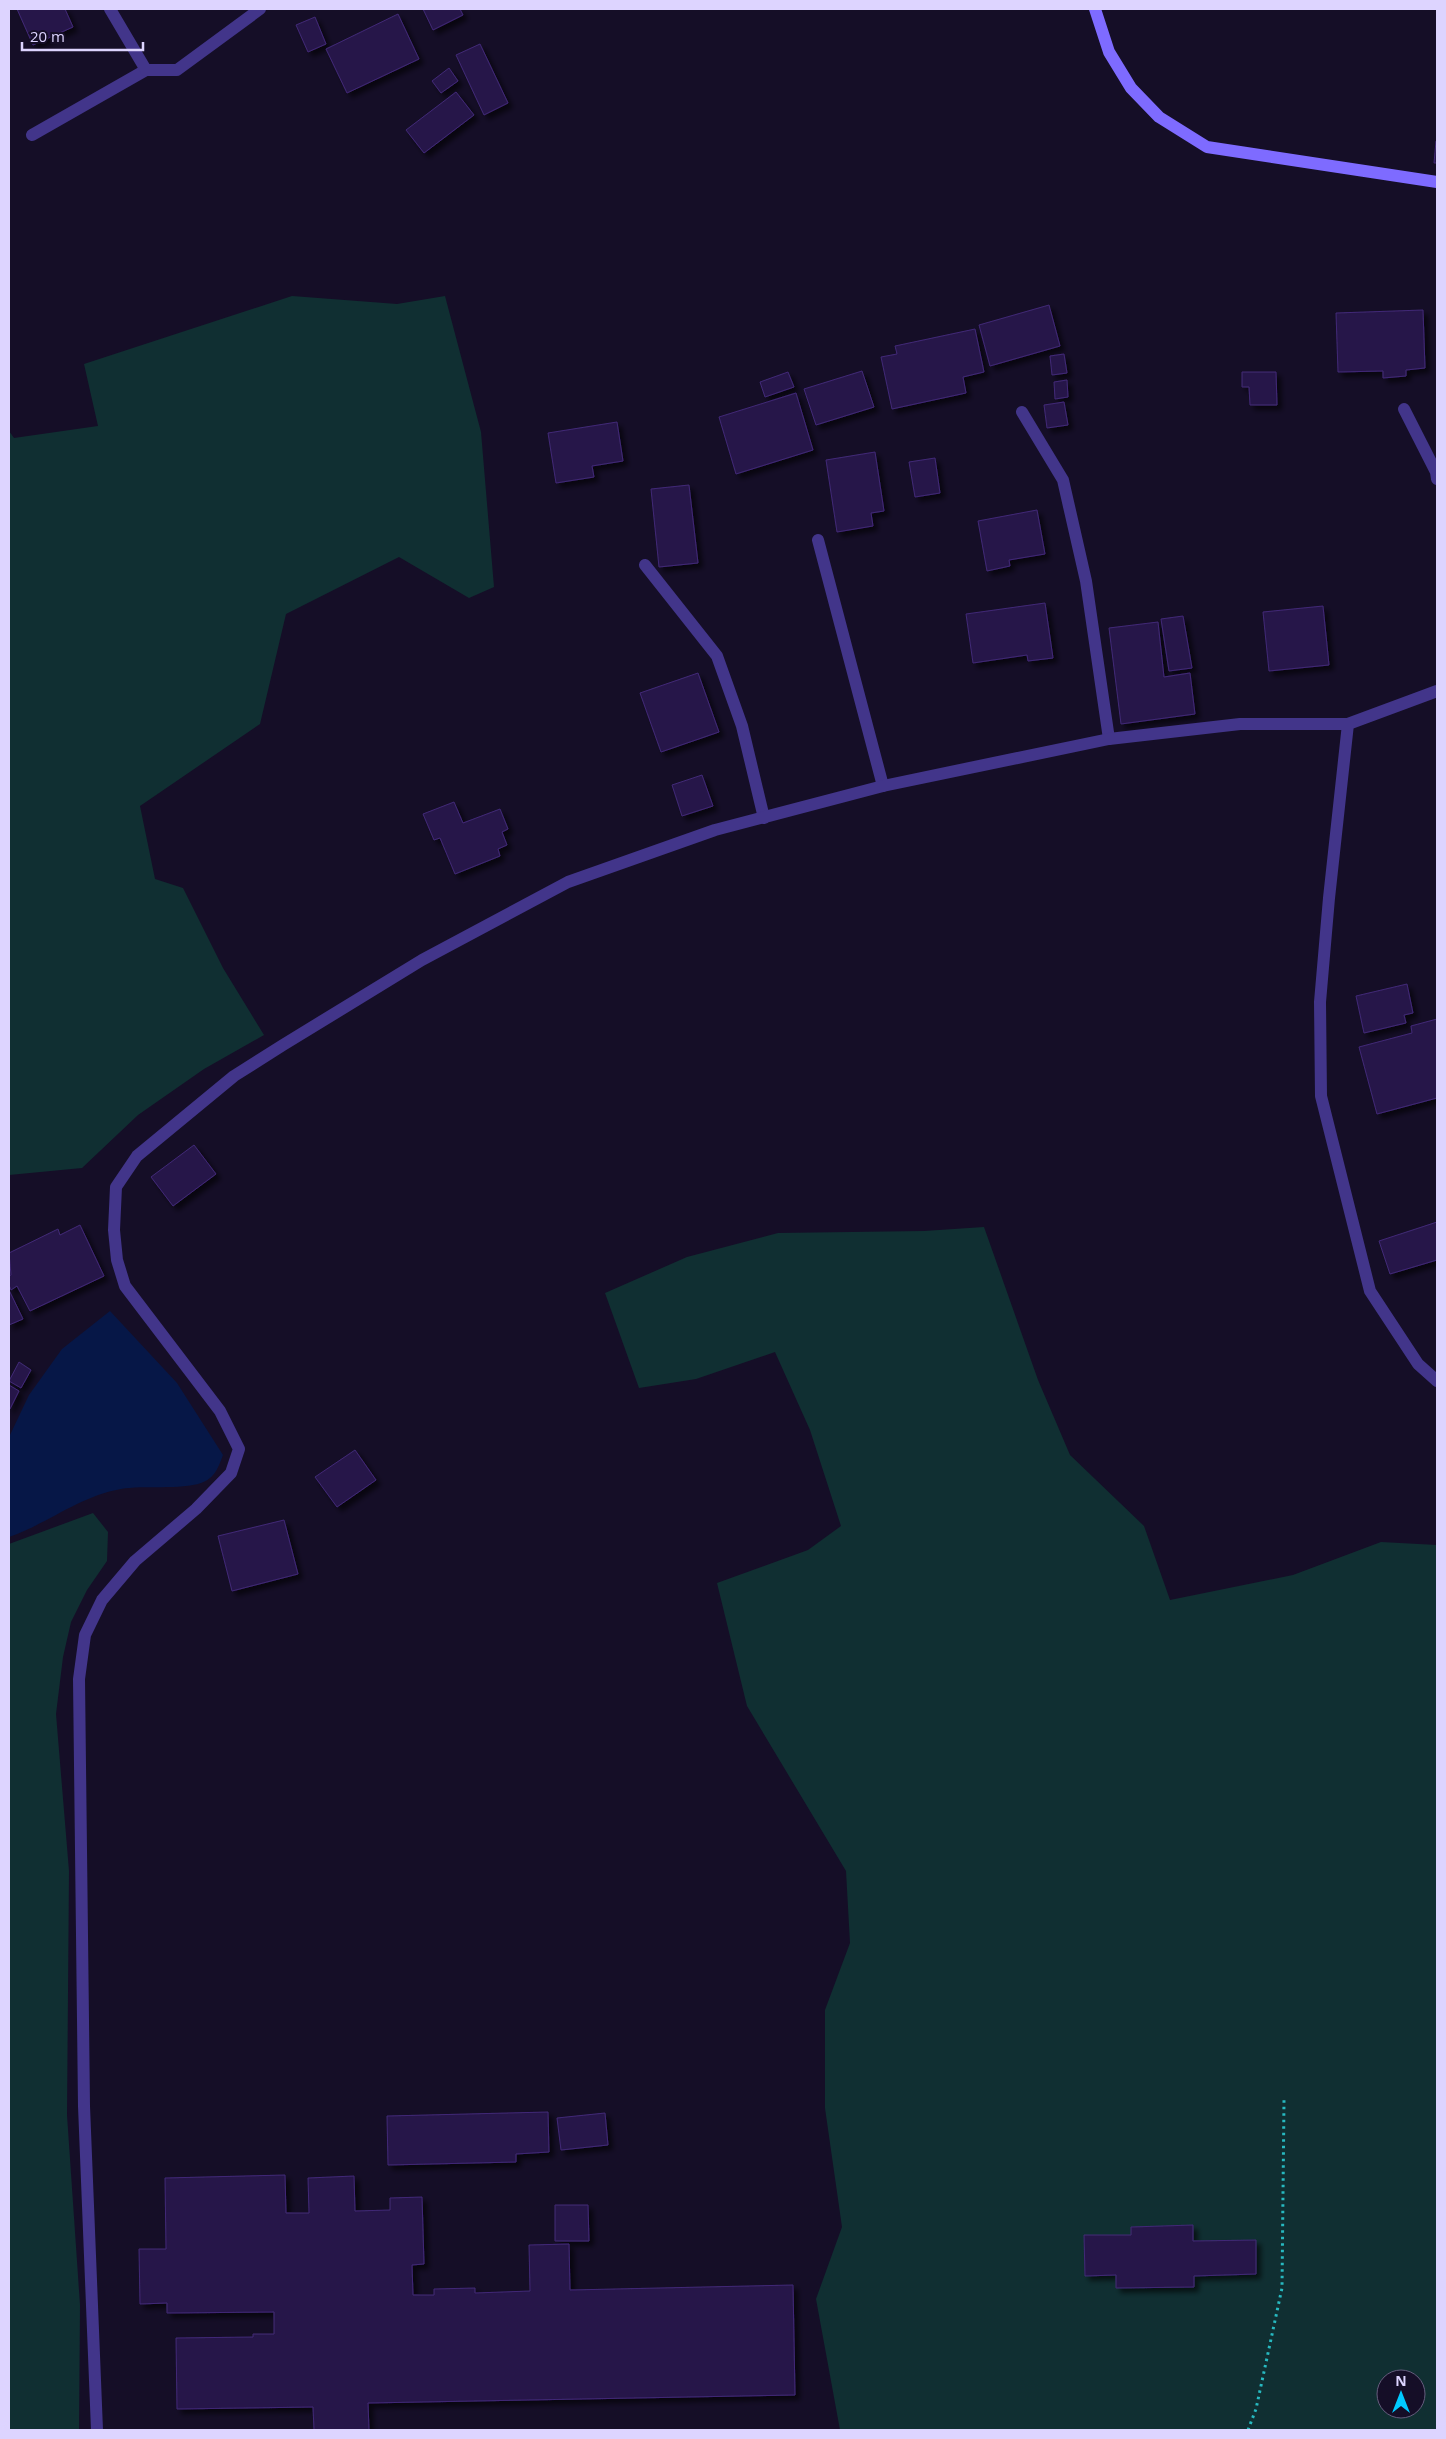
<svg xmlns="http://www.w3.org/2000/svg" width="1446" height="2439" font-family="'Open Sans',sans-serif">
	<defs>
		<filter id="shadow"><feDropShadow dx="4.5" dy="4.5" stdDeviation="2.5" flood-color="#0009"/></filter>
	</defs>
	<rect width="100%" height="100%" fill="#150e27"/>
	<path fill="#102f32" fill-rule="evenodd" d="M292,296l105,8 48,-8 36,136 13,155 -25,11 -70,-41 -113,57 -26,110 -120,82 15,73 28,9 40,80 41,67 -60,34 -66,46 -56,53 -73,7v-744l5,7 84,-12 -14,-62z
		M984,1227l54,153 32,75 74,71 26,74 123,-25 88,-33 56,3v885h-597l-24,-131 26,-72 -17,-119v-98l25,-67 -4,-72 -99,-165 -30,-123 91,-33 33,-24 -31,-96 -35,-78 -79,27 -57,9 -34,-95 82,-36 91,-24 146,-2zM1386,2379h30v30h-30z
		M93,1513l15,19 -1,29 -20,29 -16,32 -8,35 -7,57 13,157 -2,244 13,190 -1,125h-70v-886z"/>
	<path fill="#061747" d="M110,1311l67,72 46,72c-5,13 -8,23 -22,28 -19,7 -59,2 -80,6 -41,7 -74,35 -112,48l1,-102 19,-40 33,-46z"/>
	<path fill="#28184a" stroke="#412977" filter="url(#shadow)" d="M17,9h48l8,18 -40,18z
		M423,9h37l3,6 -30,15z
		M398,14l21,45 -72,34 -21,-44z
		M315,17l11,27 -18,8 -12,-27z
		M480,44l28,59 -24,12 -28,-60z
		M449,68l9,13 -17,12 -9,-12z
		M456,92l18,23 -50,38 -18,-23z
		M1436,141l1,1v21h-3z
		M1049,305l11,41 -70,20 -11,-41z
		M1423,310l2,58 -19,2v6l-23,2v-7l-45,1 -2,-59z
		M975,329l9,43 -21,5 3,16 -74,16 -11,-52 16,-3 -2,-8z
		M1064,354l3,19 -15,2 -2,-19z
		M862,371l12,36 -58,18 -12,-36z
		M788,372l6,15 -29,10 -5,-15z
		M1242,372h34l1,33h-27l-1,-18h-7z
		M1067,380l1,17 -13,2 -1,-17z
		M796,393l17,57 -77,24 -17,-57z
		M1064,402l4,23 -21,3 -3,-23z
		M617,422l6,39 -31,5 2,11 -38,6 -8,-50z
		M875,452l9,59 -13,2 2,13 -36,6 -11,-72z
		M935,458l5,35 -25,4 -6,-35z
		M689,485l9,78 -39,4 -8,-78z
		M1037,510l8,44 -36,6 1,6 -23,5 -9,-50z
		M1045,603l8,55 -25,3 -1,-6 -54,8 -7,-49z
		M1323,606l6,59 -60,6 -6,-59z
		M1183,616l9,52 -23,3 -8,-52z
		M1158,622l6,55 26,-4 5,41 -74,10 -12,-96z
		M698,673l21,59 -58,20 -21,-59z
		M702,775l11,31 -31,10 -10,-31z
		M454,802l9,21 37,-14 8,20 -6,3 5,13 -9,4 2,7 -45,18 -15,-36 -6,2 -11,-26z
		M1407,984l6,29 -9,2 2,8 -42,10 -8,-37z
		M1437,1019v79l-60,16 -18,-67 53,-14 -1,-7z
		M194,1145l22,29 -43,32 -22,-29z
		M1437,1222v38l-47,14 -11,-33z
		M80,1225l24,51 -74,35 -13,-25 -6,4 -2,-5v-9l2,-1 -2,-22 49,-24 2,6z
		M9,1290l14,29 -14,6z
		M19,1362l12,8 -10,18 -12,-7z
		M9,1385l10,6 -9,18h-1z
		M355,1450l21,30 -39,27 -22,-30z
		M284,1520l14,54 -66,17 -14,-55z
		M548,2112l1,40 -33,2v8l-128,3 -1,-49z
		M605,2113l3,32 -47,5 -4,-32z
		M285,2175l1,38h23l-1,-35 46,-2 1,35 35,-1v-12l32,-1 2,67 -12,1 1,30h21v-6l41,-1v5l55,-2 -1,-46 40,-1 1,46 223,-5 2,110 -427,8 1,27h-55l-1,-23 -136,2 -1,-71 77,-1v-3h21v-22l-107,1v-10l-27,1 -1,-55h27l-1,-71z
		M555,2205h33l1,36h-34z
		M1193,2225v16l63,-1v34l-62,2v11l-78,1v-13l-31,1 -1,-41h47v-8z"/>
	<g fill="none" stroke-linecap="round" stroke-linejoin="round">
		<path stroke="#27b9c0" stroke-width="3" stroke-dasharray="2.5 4" stroke-linecap="butt" d="M1248,2430l8,-21 26,-121 2,-188"/>
		<path stroke="#42358a" stroke-width="12" d="M32,135l114,-65
			M1404,409l32,63 1,7
			M1022,412l41,68 23,101 23,158
			M818,540l65,246
			M645,565l72,91 25,70 22,92"/>
		<path stroke="#42358a" stroke-width="12" d="M110,9l36,61h31l83,-61
			M1348,724l-19,174 -9,104 1,94 49,195 48,73 19,17
			M97,2430l-13,-324 -5,-427 6,-44 17,-35 33,-39 61,-52 35,-36 8,-24 -19,-38 -95,-125 -8,-26 -3,-30 2,-43 21,-31 97,-80 49,-31 139,-85 146,-78 147,-52 168,-44 226,-47 131,-15h108l89,-33"/>
		<path stroke="#7e6bff" stroke-width="12" d="M1095,9l14,43 22,36 28,29 48,30 230,35"/>
	</g>
	<rect width="1446" height="2439" fill="none" stroke="#ddd4ff" stroke-width="20"/>
	<g transform="translate(1401 2394)"><circle r="24" fill="#150e27" stroke="#655d7d"/>
	<path d="M0-4L9 19L0 12L-9 19Z" fill="#00caff"/>
	<text y="-8" font-size="14" font-weight="bold" text-anchor="middle" fill="#ddd4ff">N</text>
	</g>
	<path d="M22 42v8h121v-8" fill="none" stroke="#ddd4ff" stroke-width="2.5"/>
	<text x="30" y="42" font-size="15" fill="#ddd4ff" stroke="#150e27" stroke-width="4" paint-order="stroke">20 m</text>
</svg>
